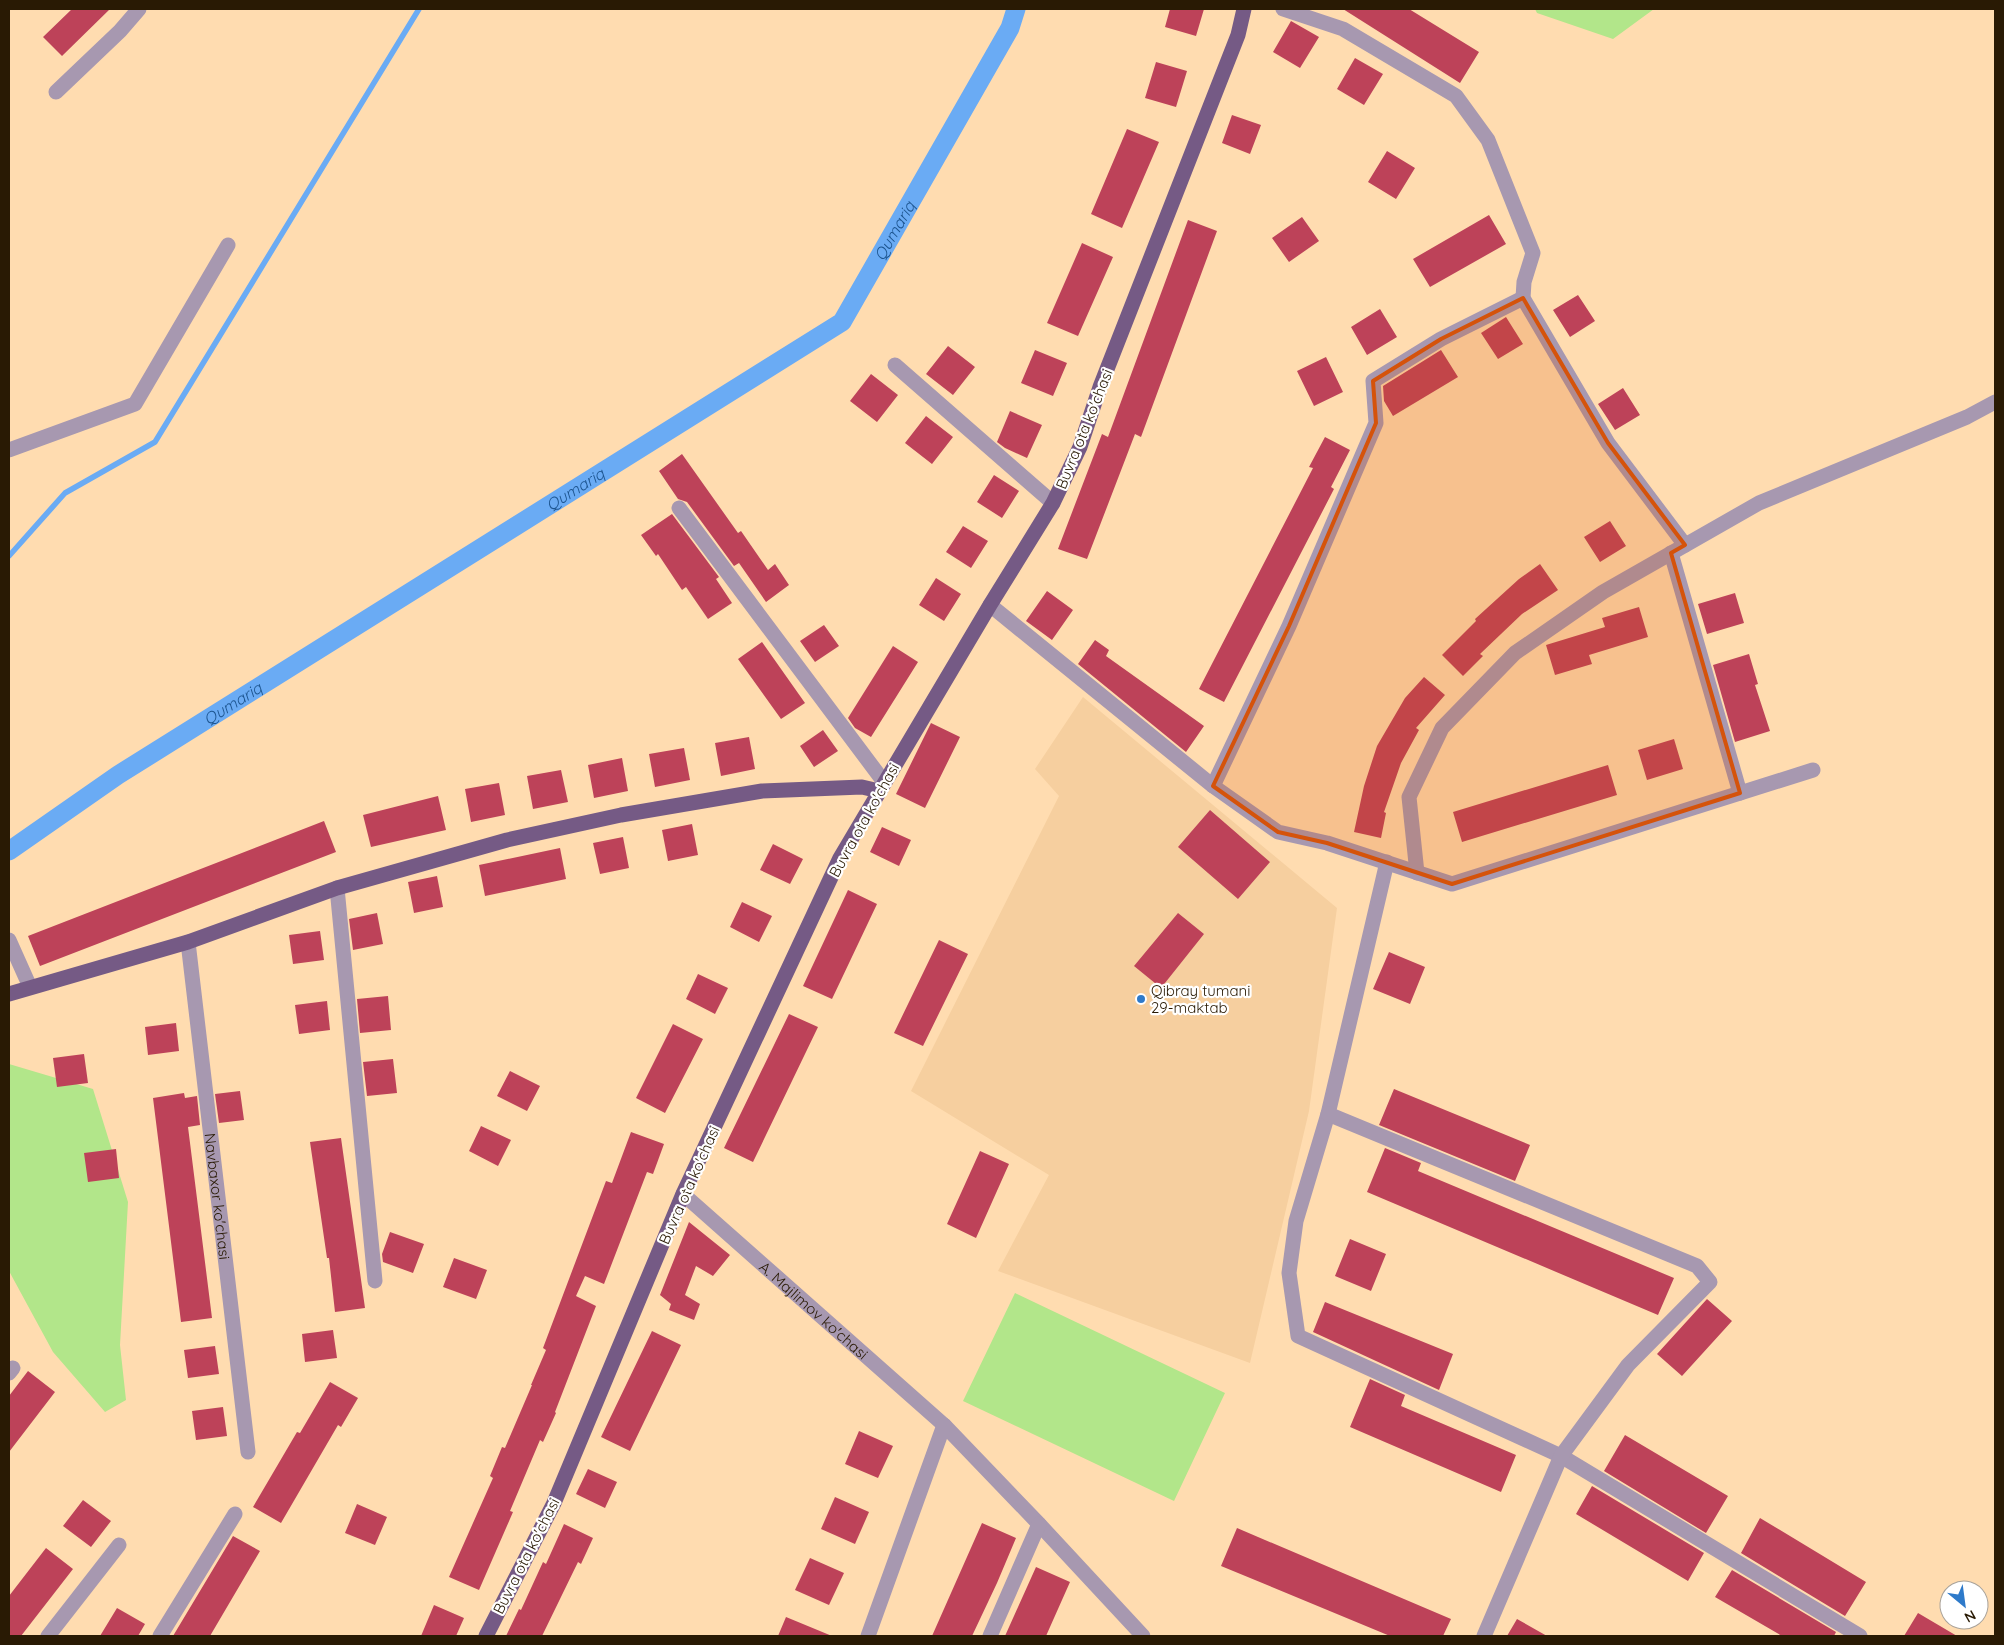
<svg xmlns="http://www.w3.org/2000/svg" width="2004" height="1645" font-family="Quicksand,sans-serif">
	<rect width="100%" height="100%" fill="#ffdcb0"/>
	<path fill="#f6cf9f" d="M1083,697l254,211 -28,203 -59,252 -252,-92 51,-96 -138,-84 148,-295 -24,-27z"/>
	<path fill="#b2e68a" d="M1535,9h119l-41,30 -76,-26z
		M9,1064l84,25 35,113 -8,143 6,55 -21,12 -52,-60 -44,-81z
		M1015,1293l210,100 -51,108 -211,-100z"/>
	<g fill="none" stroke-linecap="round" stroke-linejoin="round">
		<path stroke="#6aabf4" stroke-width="5.5" d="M9,556l56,-63 90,-51 264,-433"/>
		<path stroke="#6aabf4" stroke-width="19" id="s1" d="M9,851l109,-76 724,-453 168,-294 6,-19"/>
	</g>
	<path fill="#bd4259" d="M72,9h38l-48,47 -19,-19z
		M1170,9h34l-8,27 -31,-9z
		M1343,9h66l70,43 -19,31z
		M1291,21l28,16 -19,31 -27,-16z
		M1355,58l28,16 -19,31 -27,-16z
		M1156,62l31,9 -11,36 -31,-9z
		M1232,115l29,10 -11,29 -28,-11z
		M1127,129l32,13 -37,86 -31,-14z
		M1387,151l28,17 -19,31 -28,-17z
		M1489,215l17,29 -76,43 -17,-28z
		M1302,217l17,24 -30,21 -17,-24z
		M1188,220l29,11 -76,206 -6,-3 -48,125 -29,-10 44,-115 6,3z
		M1082,243l31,14 -35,79 -31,-13z
		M1578,295l17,26 -25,16 -17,-27z
		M1380,309l17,28 -30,18 -16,-28z
		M1506,317l17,27 -25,15 -17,-26z
		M948,346l27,21 -22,28 -27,-21z
		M1035,350l32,13 -14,33 -32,-13z
		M1441,350l17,27 -65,39 -9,-15 -1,-15z
		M1326,357l17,35 -29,14 -17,-35z
		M871,374l27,21 -21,27 -27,-21z
		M1623,388l17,27 -25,15 -17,-26z
		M1010,411l32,14 -15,33 -22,-10 -8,-6z
		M926,416l27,21 -21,27 -27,-21z
		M1325,437l25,13 -19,37 3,2 -110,213 -25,-13 114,-221 -4,-1z
		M682,454l56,79 3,-2 27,39 7,-6 14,21 -23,17 -27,-39 -5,3 -47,-64 -9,-3 -19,-28z
		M994,475l25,16 -17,27 -25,-16z
		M672,514l47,63 -3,2 16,24 -24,16 -22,-32 -4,3 -24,-36 -2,2 -15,-21z
		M1610,521l16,25 -26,16 -16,-25z
		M963,526l25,15 -17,27 -25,-16z
		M1540,564l18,26 -36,24 -42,40 3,2 -20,20 -21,-21 34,-34 -1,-2 44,-40z
		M936,578l25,16 -17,27 -25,-16z
		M1047,591l26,19 -21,30 -26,-19z
		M1735,593l9,30 -37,11 -9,-30z
		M1639,607l9,30 -59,18 3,9 -37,11 -9,-30 59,-18 -3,-9z
		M824,625l15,21 -24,16 -15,-21z
		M1095,640l14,10 -3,6 98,70 -18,26 -108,-88z
		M762,642l43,61 -24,16 -43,-60z
		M893,646l25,16 -47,75 -16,-9 -7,-10z
		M1749,654l9,30 -3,1 15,46 -35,11 -22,-77z
		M1424,677l21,18 -29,33 3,2 -18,33 -17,49 2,1 -5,25 -27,-6 10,-46 13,-40 28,-48z
		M931,723l29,14 -35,71 -29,-14z
		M823,730l15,21 -24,16 -14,-21z
		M749,737l6,32 -34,7 -6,-33z
		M1674,739l9,30 -36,11 -9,-30z
		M684,748l6,32 -35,7 -6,-33z
		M622,758l6,33 -34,7 -6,-33z
		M1608,765l9,30 -155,47 -9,-30z
		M561,770l7,32 -35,7 -6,-33z
		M499,783l6,32 -34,7 -6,-33z
		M438,796l8,34 -75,17 -8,-32z
		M1210,810l60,52 -32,37 -60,-52z
		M324,821l12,31 -296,114 -12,-30z
		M692,824l6,31 -30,6 -6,-31z
		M882,827l29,13 -12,26 -29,-14z
		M623,837l6,31 -29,6 -7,-31z
		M773,844l30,15 -13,25 -30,-14z
		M560,848l6,31 -81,17 -6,-31z
		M437,876l6,31 -29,6 -6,-31z
		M848,890l29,14 -45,95 -29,-13z
		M742,902l30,14 -13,26 -29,-15z
		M377,913l6,31 -30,6 -4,-31z
		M1178,913l26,21 -43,54 -27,-22z
		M320,931l4,29 -31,4 -4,-29z
		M939,940l29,14 -45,92 -29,-13z
		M1389,952l36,15 -15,37 -37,-15z
		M698,974l30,14 -13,26 -29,-15z
		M388,996l3,34 -31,3 -3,-34z
		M327,1001l3,29 -31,4 -4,-29z
		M789,1014l29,13 -65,135 -29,-14z
		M176,1023l3,28 -31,4 -3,-28z
		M673,1024l30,15 -38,74 -29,-15z
		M84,1054l4,29 -31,4 -4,-29z
		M393,1059l4,34 -30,3 -4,-34z
		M510,1071l30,15 -13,25 -30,-15z
		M1394,1089l136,56 -15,36 -136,-56z
		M240,1091l4,29 -25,3 -4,-29z
		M184,1093l1,5 12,-2 3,29 -12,2 24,191 -31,4 -28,-224z
		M481,1126l30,14 -13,26 -29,-15z
		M631,1132l33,12 -11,30 -6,-2 -43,112 -19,-8 -9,20 20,10 -41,106 1,1 -13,29 -3,-2 -30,71 3,1 -34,78 -30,-13 44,-99 -3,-2 12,-29 3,1 27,-63h-1l15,-35 -3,-2 63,-167 6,2z
		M341,1138l24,170 -30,4 -6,-54h-2l-17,-116z
		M1385,1148l36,15 -3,8 256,107 -16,37 -291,-123z
		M116,1149l3,29 -31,4 -4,-29z
		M980,1151l29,13 -33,74 -29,-14z
		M689,1222l41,33 -17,21 -17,-10 -11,29 15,9 -6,16 -25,-10 2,-6 -11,-9z
		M390,1232l34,12 -11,29 -30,-11 -1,-8z
		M1350,1239l36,15 -15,37 -36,-15z
		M454,1258l33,12 -11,29 -33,-12z
		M1707,1299l25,22 -50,55 -25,-22z
		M1325,1302l128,52 -14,36 -126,-58z
		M333,1330l4,28 -32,4 -3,-28z
		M652,1331l29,14 -51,106 -29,-14z
		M215,1346l4,28 -31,4 -4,-28z
		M28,1371l27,21 -46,60v-56z
		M1370,1379l35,16 -4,11 115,49 -15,37 -151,-65z
		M330,1382l28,16 -17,29 -3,-2 -57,98 -28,-16 44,-75 3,1z
		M223,1407l4,29 -31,4 -4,-29z
		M859,1431l34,15 -15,32 -33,-14z
		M1625,1435l103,61 -22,37 -102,-62z
		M588,1469l29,13 -12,26 -29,-14z
		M1592,1486l112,67 -16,28 -112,-67z
		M835,1497l34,15 -14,32 -34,-15z
		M83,1500l28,21 -20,26 -28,-21z
		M357,1504l30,13 -12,28 -30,-12z
		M1760,1518l106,64 -21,34 -104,-63z
		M982,1523l34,15 -19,45 -25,53h-40z
		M564,1524l29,14 -12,26 -3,-2 -36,74h-36l13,-27 2,1 22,-48 3,2z
		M1237,1528l214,91 -8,17h-53l-169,-70z
		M233,1536l27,15 -50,85h-37z
		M46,1548l27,21 -52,67h-12v-40z
		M810,1558l34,15 -15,32 -34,-15z
		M1036,1567l34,15 -24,54h-41z
		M1732,1570l104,62 -2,4h-52l-67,-39z
		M434,1605l30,13 -8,18h-35z
		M117,1608l28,16 -7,12h-38z
		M1918,1613l39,23h-53z
		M786,1617l46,19h-54z
		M1517,1619l30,17h-40z"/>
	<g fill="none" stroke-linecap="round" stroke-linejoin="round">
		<g stroke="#a798b0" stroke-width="15">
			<path d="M1283,9l60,20 113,67 32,44 45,113 -9,29 -1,16 85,145 77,102"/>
			<path d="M56,92l64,-61 19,-22"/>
			<path d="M895,365l158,138"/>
			<path d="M9,450l126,-46 93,-159"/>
			<path d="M679,508l205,274"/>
			<path d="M1671,553l69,240"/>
			<path d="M990,605l223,181 65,46 49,11 125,41 361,-114"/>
			<path d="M1213,786l76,-160 87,-203 -3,-42 68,-42 82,-41"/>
			<path d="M1387,862l-59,252 -32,107 -7,52 9,63 263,120 299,180"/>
			<path d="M1417,873l-8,-76 33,-69 73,-75 88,-61 156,-89 208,-86 28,-15"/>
			<path d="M337,888l38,393"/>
			<path d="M9,940l21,47"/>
			<path id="s2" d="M188,942l60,510"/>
			<path d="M1328,1114l369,152 13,16 -82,83 -67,91 -77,180"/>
			<path id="s3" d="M683,1194l261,231 95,99 104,112"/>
			<path d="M9,1373l4,-5"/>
			<path d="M48,1636l71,-91"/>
			<path d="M160,1636l75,-122"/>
			<path d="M868,1636l76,-211"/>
			<path d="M990,1636l49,-112"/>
		</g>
		<path stroke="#755a85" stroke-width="15" d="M9,994l179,-52 149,-54 170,-48 114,-25 141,-24 100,-4 17,4
			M486,1636l68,-133 129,-309 157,-336 150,-253 63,-102 27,-56 20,-60 138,-352 6,-26"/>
	</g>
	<path fill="#d5530b" fill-opacity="0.2" stroke="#d5530b" stroke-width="4" stroke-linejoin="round" d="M1523,298l85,145 77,102 -14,8 69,240 -288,91 -125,-41 -49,-11 -65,-46 76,-160 87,-203 -3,-42 68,-42z"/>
	<circle fill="#2e7aca" stroke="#fff" stroke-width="2" cx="1141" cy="999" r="5"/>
	<g text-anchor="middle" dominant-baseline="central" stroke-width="4.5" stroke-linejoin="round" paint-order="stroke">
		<g font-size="15" fill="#291a04" stroke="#fff">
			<text transform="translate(1084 429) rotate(-68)">Buvra ota ko'chasi</text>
			<text transform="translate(864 820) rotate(-61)">Buvra ota ko'chasi</text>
			<text transform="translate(689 1185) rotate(-66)">Buvra ota ko'chasi</text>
			<text stroke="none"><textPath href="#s2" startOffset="256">Navbaxor ko'chasi</textPath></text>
			<text stroke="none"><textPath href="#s3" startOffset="175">A. Majlimov ko'chasi</textPath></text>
			<text transform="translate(526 1556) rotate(-63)">Buvra ota ko'chasi</text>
		</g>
		<g font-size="15" fill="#291a04" stroke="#fff" text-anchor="start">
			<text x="1151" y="990">Qibray tumani<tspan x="1151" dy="17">29-maktab</tspan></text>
		</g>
		<g font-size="16" font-style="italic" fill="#1d5590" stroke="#fff">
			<text stroke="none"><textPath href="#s1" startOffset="1092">Qumariq</textPath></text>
			<text stroke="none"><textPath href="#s1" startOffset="672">Qumariq</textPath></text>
			<text stroke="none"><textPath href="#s1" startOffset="268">Qumariq</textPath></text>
		</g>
	</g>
	<rect width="2004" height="1645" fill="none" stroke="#291a04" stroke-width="20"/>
	<g transform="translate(1964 1605) rotate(151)"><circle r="24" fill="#ffffff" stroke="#a9a39b"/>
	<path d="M0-4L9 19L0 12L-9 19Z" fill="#2e7aca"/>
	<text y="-8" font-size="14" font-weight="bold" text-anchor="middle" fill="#291a04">N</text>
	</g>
</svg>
